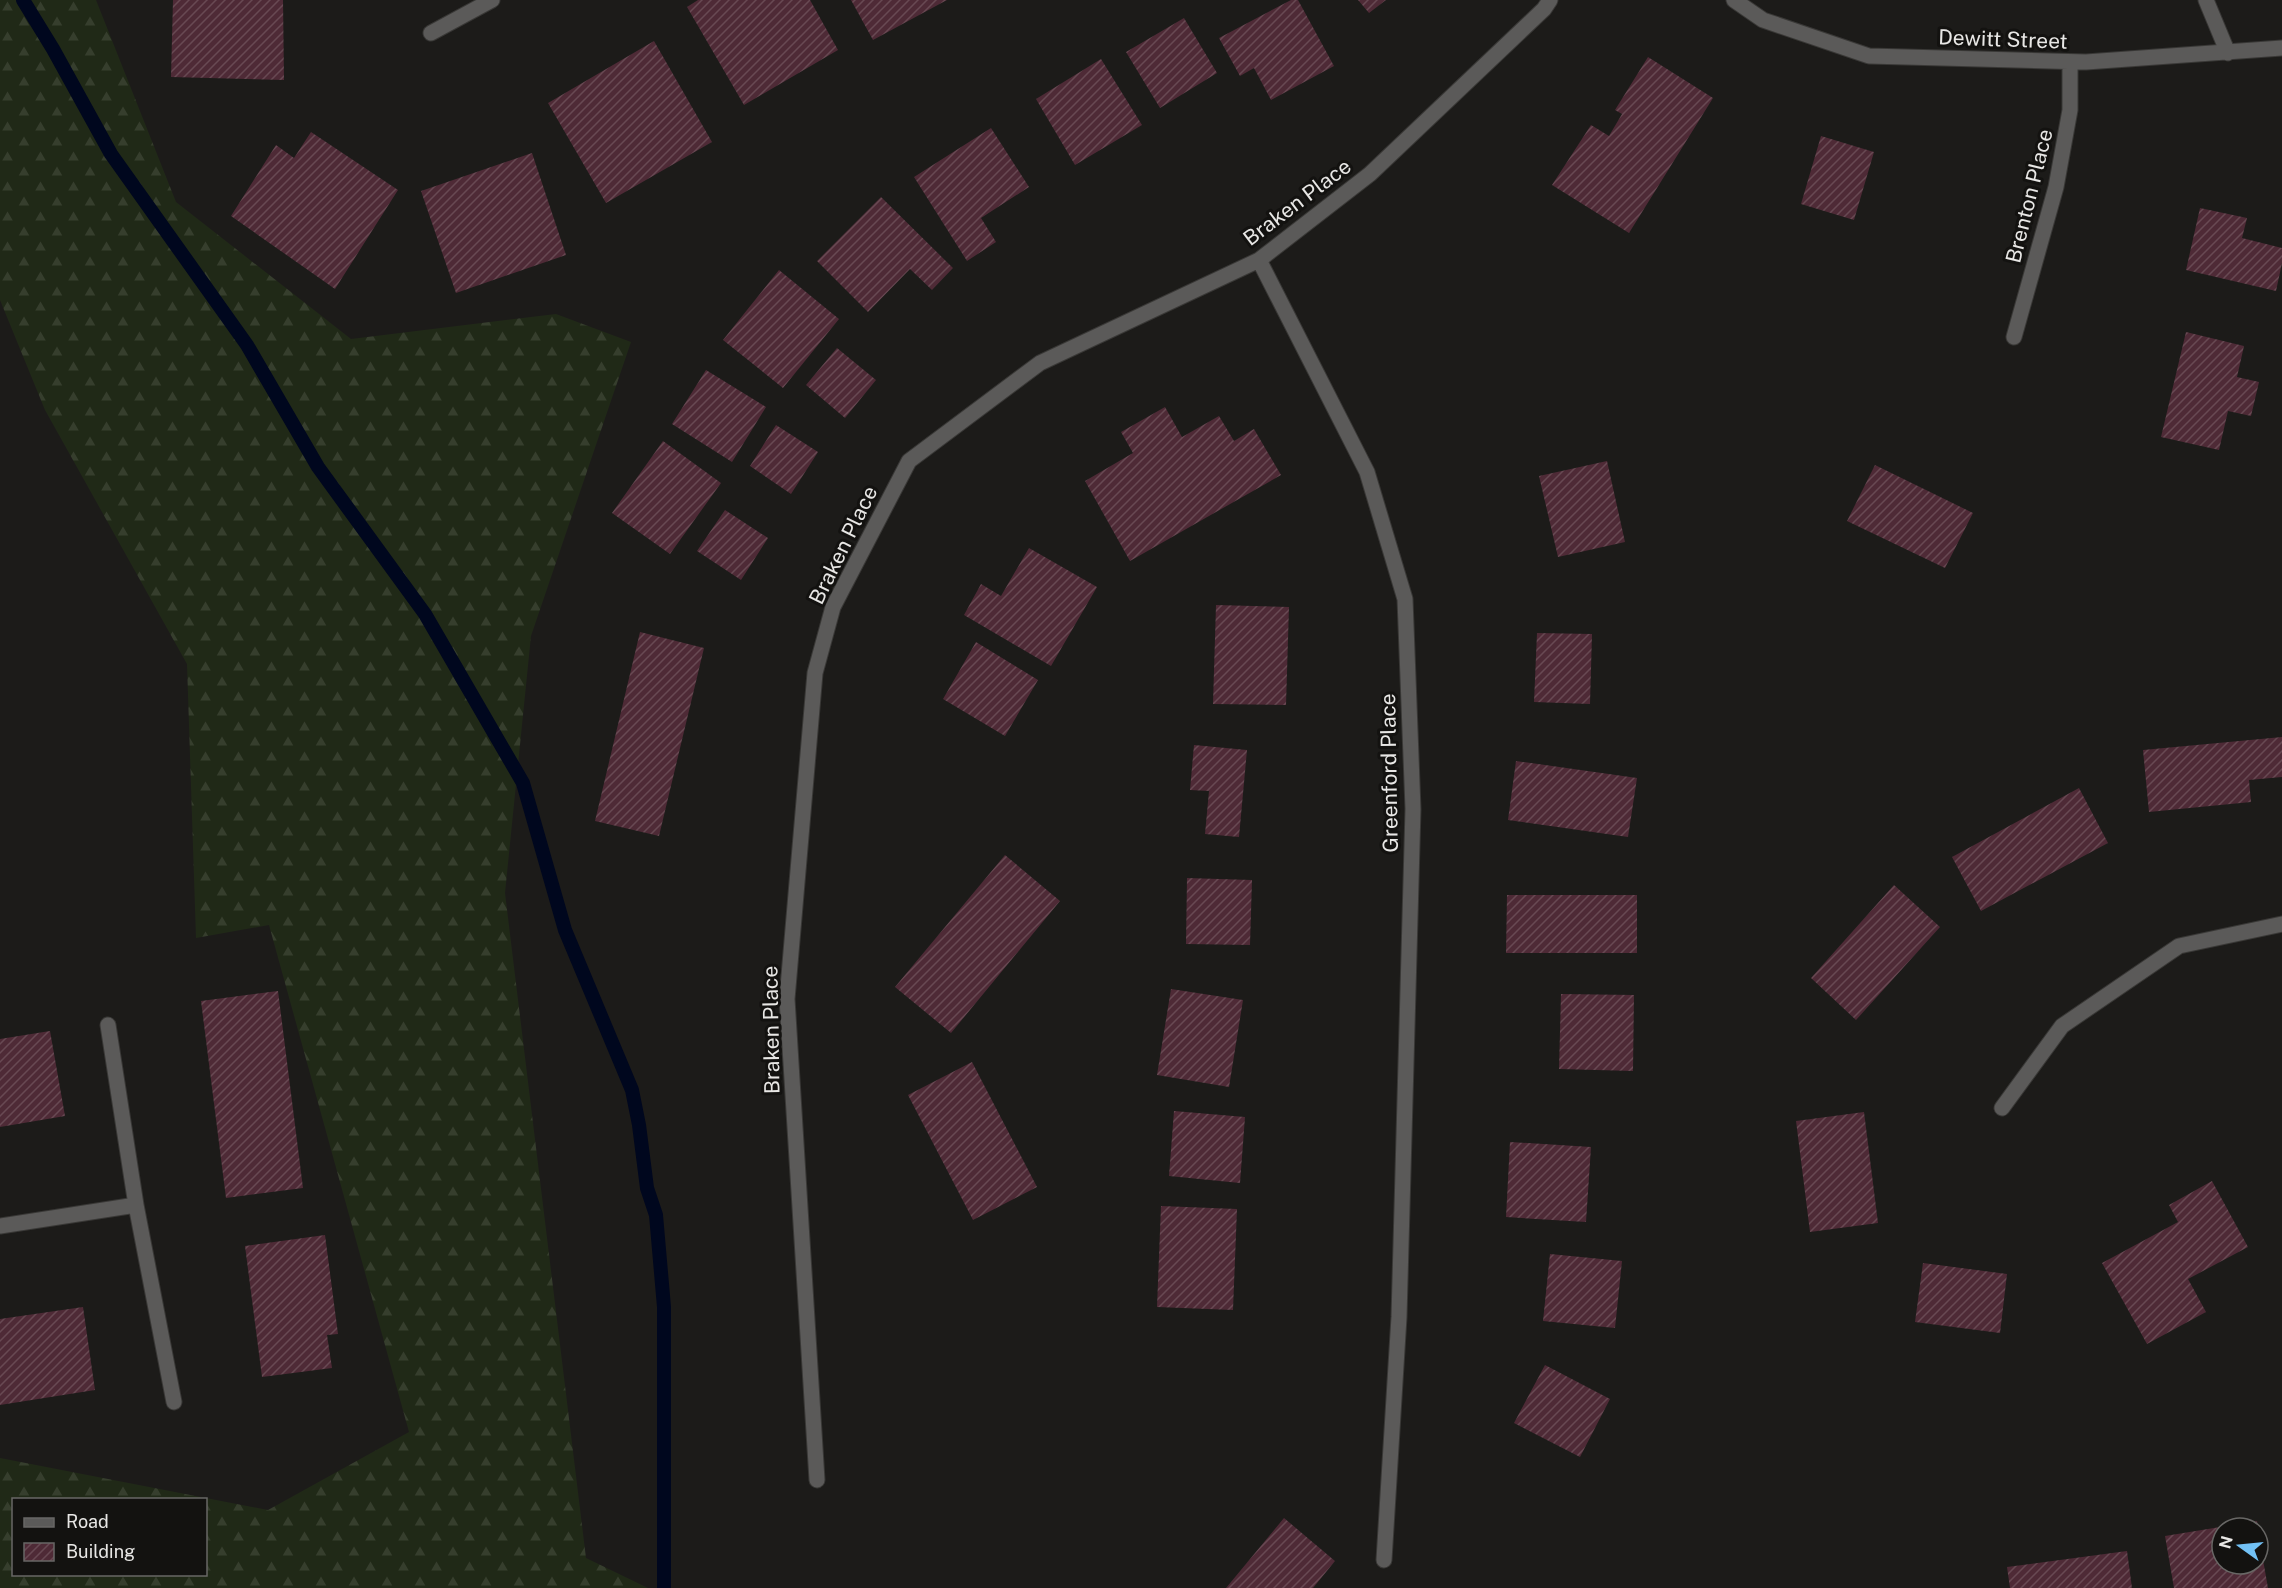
<svg xmlns="http://www.w3.org/2000/svg" width="2282" height="1588" font-family="'Public Sans',sans-serif">
	<defs>
		<pattern id="forest-firs" width="22" height="20" patternUnits="userSpaceOnUse" patternTransform="scale(1.5)"><rect width="22" height="20" fill="#202917"/><path d="M5 1l3.5 6h-7zM16 11l3.5 6h-7z" fill="#363e2d"/></pattern>
		<pattern id="building-hatch" width="6" height="6" patternUnits="userSpaceOnUse" patternTransform="scale(1.5)"><rect width="6" height="6" fill="#4e2a36"/><path d="M-1 1l2-2M0 6l6-6M5 7l2-2" fill="none" stroke="#684953"/></pattern>
	</defs>
	<rect width="100%" height="100%" fill="#1c1b19"/>
	<path fill="url(#forest-firs)" fill-rule="evenodd" d="M0,0h96l80,202 175,137 205,-25 75,28 -100,294 -26,257 81,665 62,30h-648v-130l268,52 141,-78 -140,-507 -73,13 -9,-274 -142,-254 -45,-110zM14,1500h192v74h-192z"/>
	<g fill="none" stroke-linecap="round" stroke-linejoin="round">
		<path stroke="#00071e" stroke-width="14" d="M23,0l30,49 58,105 136,191 71,122 107,147 98,169 42,147 67,160 7,35 8,63 9,27 8,92v281"/>
	</g>
	<path fill="url(#building-hatch)" d="M173,0h110l1,80 -113,-3z
		M698,0h112l28,50 -94,55 -57,-98z
		M851,0h96l-74,40z
		M1291,0h7l36,66 -63,34 -17,-32 -14,8 -21,-38z
		M1358,0h28l-17,13z
		M1184,18l33,55 -57,35 -34,-56z
		M654,41l58,101 -106,61 -58,-100z
		M1648,57l65,41 -84,135 -77,-48 39,-60 18,11 13,-22 -7,-4z
		M1101,59l41,66 -67,40 -39,-66z
		M991,128l38,59 -48,31 15,24 -29,19 -53,-84z
		M311,132l87,58 -63,99 -104,-73 45,-71 18,13z
		M1821,136l53,16 -20,68 -53,-16z
		M532,153l34,102 -110,38 -35,-102z
		M881,197l72,71 -21,22 -22,-21 -42,43 -51,-51z
		M2200,208l47,10 -5,20 40,10v15l-6,28 -90,-21z
		M779,270l60,49 -56,69 -60,-48z
		M2186,332l58,14 -7,31 22,5 -8,34 -23,-5 -9,39 -58,-13z
		M837,348l39,32 -31,38 -39,-33z
		M706,370l60,37 -34,55 -60,-38z
		M1165,407l17,30 37,-21 15,25 20,-12 27,46 -151,86 -45,-80 48,-28 -12,-21z
		M776,425l42,27 -27,42 -41,-28z
		M663,441l58,42 -51,71 -58,-41z
		M1607,461l18,81 -67,15 -19,-81z
		M1875,465l98,48 -28,55 -98,-47z
		M725,510l43,28 -27,42 -44,-29z
		M1029,548l68,39 -46,79 -87,-51 17,-31 20,12z
		M1216,605l73,2 -3,98 -73,-1z
		M640,632l64,16 -45,188 -64,-15z
		M1537,633l55,1 -2,70 -56,-2z
		M976,642l62,38 -33,56 -62,-37z
		M2282,737v40l-33,3 2,22 -102,10 -6,-62z
		M1194,745l53,5 -8,87 -34,-3 4,-43 -19,-1z
		M1516,761l121,17 -9,59 -120,-17z
		M2079,788l29,55 -127,68 -29,-54z
		M1005,855l55,46 -109,132 -56,-46z
		M1187,878l65,2 -2,65 -64,-1z
		M1894,885l46,42 -84,93 -45,-42z
		M1507,895h130v58h-131z
		M1171,989l72,11 -14,87 -72,-12z
		M278,991l25,197 -77,10 -25,-197z
		M1561,994l73,1 -1,76 -74,-2z
		M50,1031l15,85 -65,11v-88z
		M972,1062l65,125 -64,33 -65,-125z
		M1174,1111l71,6 -5,66 -71,-7z
		M1864,1112l14,111 -68,9 -14,-111z
		M1510,1142l81,5 -5,75 -80,-5z
		M2212,1181l36,66 -60,32 18,33 -59,32 -45,-81 76,-41 -9,-17z
		M1161,1206l76,3 -4,101 -76,-3z
		M325,1235l13,99 -11,1 5,33 -70,9 -17,-131z
		M1550,1254l72,7 -7,67 -72,-7z
		M1923,1263l84,11 -7,59 -85,-11z
		M83,1307l12,83 -95,15v-86z
		M1545,1365l65,34 -30,58 -66,-34z
		M1284,1518l51,43 -22,27h-87z
		M2257,1521l1,7h-36v36h36l1,-27 9,51h-94l-9,-52z
		M2127,1551l5,37h-122l-3,-21z"/>
	<g fill="none" stroke-linecap="round" stroke-linejoin="round">
		<g stroke="#393836" stroke-width="17">
			<path id="minor" d="M1734,0l29,20 106,36 217,6 196,-14
				M2206,0l22,53
				M431,33l61,-33
				M1259,260l108,212 38,127 8,210 -14,508 -15,243
				M2014,337l42,-150 14,-77v-48
				M108,1025l28,180 38,197
				M2002,1108l60,-82 117,-80 103,-22
				M0,1226l136,-21
				M817,1480l-30,-481 28,-326 18,-66 76,-146 131,-98 219,-103 111,-86 174,-165 6,-9"/>
		</g>
		<use href="#minor" stroke="#5b5a59" stroke-width="15"/>
	</g>
	<g text-anchor="middle" dominant-baseline="central" stroke-width="6" stroke-linejoin="round" paint-order="stroke">
		<g font-size="21" fill="#e8e7e5" stroke="#131210">
			<text transform="translate(2003 39) rotate(2)">Dewitt Street</text>
			<text transform="translate(2029 196) rotate(-76)">Brenton Place</text>
			<text transform="translate(1297 202) rotate(-37)">Braken Place</text>
			<text transform="translate(843 545) rotate(-64)">Braken Place</text>
			<text transform="translate(1389 773) rotate(-91)">Greenford Place</text>
			<text transform="translate(771 1030) rotate(-91)">Braken Place</text>
		</g>
	</g>
	<rect x="12" y="1498" width="195" height="78" fill="#131210" stroke="#686765" stroke-width="1.5"/>
	<rect x="24" y="1518" width="30" height="9" fill="#5b5a59" stroke="#686765" stroke-width="1.5"/>
	<text x="66" y="1528" font-size="18" fill="#e8e7e5">Road</text>
	<rect x="24" y="1543" width="30" height="18" fill="url(#building-hatch)" stroke="#686765" stroke-width="1.5"/>
	<text x="66" y="1558" font-size="18" fill="#e8e7e5">Building</text>
	<g transform="translate(2240 1546) rotate(285)"><circle r="28" fill="#131210" stroke="#686765" stroke-width="1.5"/>
	<path d="M0-4.5L10 22L0 15L-10 22Z" fill="#72c1f5"/>
	<text y="-9" font-size="16" font-weight="bold" text-anchor="middle" fill="#e8e7e5">N</text>
	</g>
</svg>
